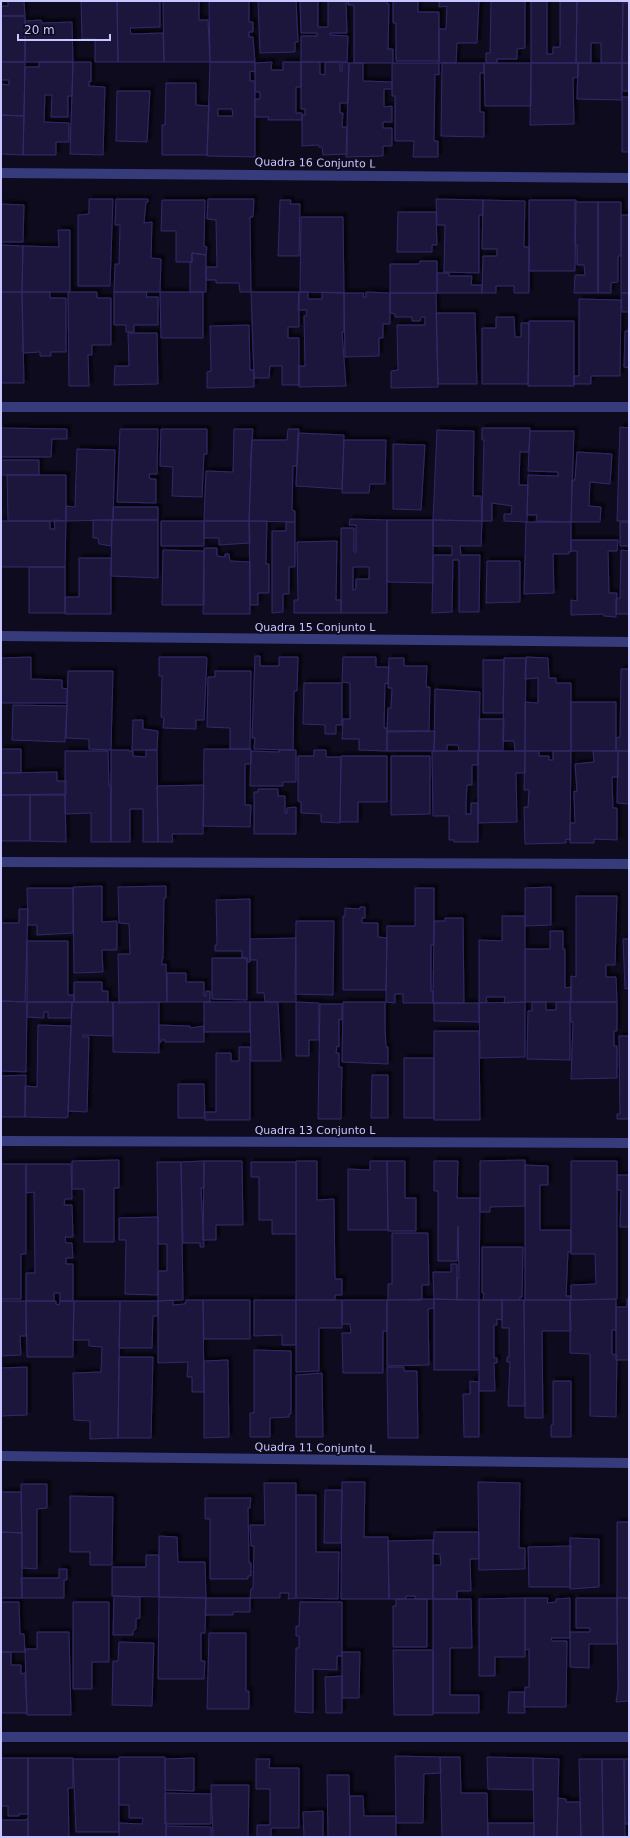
<svg xmlns="http://www.w3.org/2000/svg" width="630" height="1838" font-family="'DejaVu Sans',sans-serif">
	<defs>
		<filter id="shadow"><feDropShadow dx="3.5" dy="-3.5" stdDeviation="1" flood-color="#0009"/></filter>
	</defs>
	<rect width="100%" height="100%" fill="#0d0b1d"/>
	<path fill="#1c183d" stroke="#302a69" fill-rule="evenodd" filter="url(#shadow)" d="M1,1h23l1,15h-24v-10h7v-4z
		M81,1h36l1,61h-23v-23h-13z
		M117,1h43v26l-30,1 1,6 32,-1 1,29h-46z
		M163,1h36v19h9l2,42h-46z
		M209,1h40v21h4v10h-4v5h4l2,25h-45z
		M258,1h38l2,41h-3v10l-35,1z
		M300,1h18v26h10v-26h18l1,32h-17v2l18,1 -1,26h-46v-26h16v-3h-16z
		M348,1h39v3h2l-1,45h5v14h-39v-58h-6z
		M393,1h25v11h21v49h-43v-38h-3z
		M439,1h40l-2,42h-20l-1,20h-17v-34h7l1,-23 -8,1z
		M491,1h34v47l-8,1v10h-20v4h-11v-10h4z
		M531,1h16v53h6v-7h7v-46h17l-1,62h-45z
		M577,1h46l-1,62h-21v-20h-10v20h-15z
		M623,3h6v60h-7z
		M1,16h24v46h-24z
		M41,20l1,3 30,-1 1,40h-48v-41z
		M1,62h24l-1,54 -23,-1v-31l8,1v-5h-8z
		M39,62h34l-1,34h-4v21h-17l1,-22h-7l-1,27 25,1v19h-13v13h-33l2,-88h14z
		M73,62h18v20l-2,-1v5l16,1 -2,68 -33,-1z
		M210,62h45v10l-5,-1v10h5v76l-48,-1zM218,109h14l1,7h-15z
		M272,62l-1,8h12v-8h18v25h-5v26h6v7h-34l1,-3h-14v-18h5v-7h-5v-29z
		M301,62h19v12l5,1v-13h15v9h2v-9l7,1 -1,40h-8v10h3l-1,14h5v27l-24,1 -1,-8h-3l-1,-2 -16,1v-31h3v-6h-4z
		M349,63h14v18l29,1v7h-8v18l8,-1v16h-9v6h9v18h-9v10l-37,1z
		M392,63h47v12l-4,-1 -1,67h4v16h-25l1,-16h-19v-45h-3z
		M442,63h42v10h-4v39h4v25l-43,-1z
		M484,63h47v43h-46z
		M531,63h47v14l-5,1 1,46 -44,1z
		M578,63h44v37l-45,-1z
		M622,63h7v28h-7z
		M166,83h30v22l13,1 -2,49h-45v-30h3z
		M117,91h33l-3,51 -31,-1z
		M622,97h7v55h-7z
		M1,115l23,1 -1,39 -22,-1z
		M89,199h24l-3,87h-32v-71l11,-1z
		M116,199h32v3h-2l-2,21 8,-1 -1,36 10,1 -1,33h-46l1,-28h4l1,-39h-5z
		M208,199h46l-1,18h-3l1,75h-11l-1,-9h-23v-3h-10v-13h11l-1,-47 -9,-1z
		M436,199l47,1v15h-4v58l-35,-1 1,-47h-8z
		M162,200h43l-1,46 3,1 -1,8 -14,-2v9h-16v-31h-15z
		M280,200h11l-1,4h10l-1,52h-21z
		M483,200l42,1 -1,46h5v46h-15v-7h-18v7h-14l1,-37h14v-7h-15z
		M529,200h47l-1,71h-46z
		M575,202h23v91h-24l1,-18h10l-1,-10h-7v-20h-2z
		M598,202h23v54h-3v26l-7,1v10h-13z
		M1,204l23,1 -1,37h-22z
		M398,212h38l1,33h-5v7h-35z
		M621,215h8v78h-8z
		M301,217h42l1,76 -44,-1z
		M58,230h12v62h-48l1,-46 36,1z
		M1,245l22,1 -1,46h-21z
		M192,253l14,2v37h-16v-30h2z
		M420,261h17v32h-47v-29h29z
		M437,273h12v3h23l-1,9h11v8h-45z
		M1,292h21l2,91h-23z
		M22,292h28v6h16v54h-15v4h-11v-4l-17,1z
		M68,292h29v6h14v47h-19v10h-4l1,31h-20z
		M114,292h33l-1,5h12v28h-24v7h-8v-7h-12z
		M160,292h43v46h-42z
		M251,292h48v35h-11v11h11v47h-17v-19h-12l-1,12h-15z
		M299,292h9v7h14v-7l22,1v39h-2l4,54 -47,1v-21h6l-1,-50h2l1,-6h-9z
		M366,292l24,1v31h-7v14h-4v18l-34,1 -1,-64h20l-1,4h3z
		M390,293h46l2,94 -47,1v-17l7,-1 -1,-45h28v-8h-4l-1,4h-8v-4h-17v-3l-5,-1z
		M621,293h8v19h-7z
		M579,299l42,1 -1,76h-29v8h-17v-8h5z
		M436,313h39l2,71h-39z
		M496,317h18l1,20h6v-14h8l-1,61h-46v-56h14z
		M529,321h45v65h-46z
		M629,323v45l-5,-1 1,-36h3z
		M249,325l1,45h4v17l-47,1v-16l4,-1 -1,-45z
		M128,333h29l1,51 -44,1 1,-19h14z
		M620,427l9,1v93h-12z
		M1,428l66,1v10h-15l-1,18h-50z
		M482,428h48l-1,24h-9l-1,33h9l-1,37 -23,-1v-7h7l1,-8 -20,-3v18h-10l2,-81h-2z
		M120,429h38l-1,45h-8l1,5h6v24l-39,-1z
		M161,429h46v25h-3l-2,43 -30,-1 1,-29 -13,-1z
		M234,429h19l-3,37h1l-2,55h-45l2,-50 27,1z
		M288,429h11l-2,37h-4l-1,44 3,1v11l-46,-1 3,-81h35z
		M437,430l37,1 -1,65h8l1,25 -49,-1z
		M530,431h44l-3,91 -35,-1 1,-6h-10l1,-40 30,1v-4l-30,-1z
		M298,433l46,2 -2,54 -46,-3z
		M344,440h42l-1,44h-15l-1,9h-27z
		M393,444l32,1 -4,65 -28,-1z
		M77,449l38,1 -2,70 -47,1v-15l9,1z
		M577,452l35,2 -2,30 -20,-2 -1,24 12,1 -1,15h-29l1,-42h3z
		M1,460h38v15h-38z
		M7,475h59v46h-58z
		M113,507h45v13h-45z
		M350,519l37,1v93h-46v-85h13v24h2v-27h-7zM353,567h16v12h-13v10l-3,1z
		M54,520l12,1 -1,46h-64v-46h49v8h5z
		M93,520h19l-1,26 -12,-2 -1,-6h-5z
		M112,520h46v58l-47,-2z
		M387,520h46v63l-46,-1z
		M433,520l49,1 -1,25h-21l1,9h19l-1,57h-20v-52h-6l-1,52 -20,1 1,-58h19v-9h-19z
		M161,521h43v25h-43z
		M204,521h45l1,22 -31,2v-7h-15z
		M249,521h18l-1,43h3v29h-11v12h-8z
		M286,522h9v45h-6v27h-6v18l-11,1v-82h14z
		M526,522h45v30h-3l1,2h-16l1,39 -30,1z
		M620,522h9v24h-9z
		M571,540h47l-1,11h-9l1,42h8l-1,24 -12,-1 -1,-2 -32,1v-15l6,1v-50h-6z
		M337,541l-1,59h5v13h-47v-13h4l-1,-58z
		M204,548h13v8l8,1v-3h4l1,7 20,1v52h-47z
		M163,550l41,1v54h-42z
		M621,550l8,1v63h-13v-15l4,-1z
		M79,558h32v56h-46v-17h14z
		M487,561h33v41l-34,1z
		M29,567h36v46h-36z
		M255,656h5v10h19v-9h19l-1,34h-3l-1,59 -39,-1 1,-11h-3z
		M31,657v22l31,1v8l5,1v14h-66v-45z
		M159,657h47l1,1 -3,62h-8v9l-33,-1 1,-10 -3,-1 1,-41h-3z
		M343,657h33v10h13l-1,17 -3,-1 -1,45h3v23l-28,-1v-11h-17l1,-20h7v-36l-8,-1z
		M526,657l22,1 1,20h7v5h15v68h-46v-49l13,1v-25l-13,1z
		M389,658h15v8h23l-1,21h4l-1,44h-42l1,-23h3l1,-20h-4z
		M504,658h22l-1,93h-10l-1,-10h-11z
		M483,660h21l-1,53h-20z
		M621,669h8v82h-13v-13l4,-1z
		M68,671h45l-2,79 -22,-1v-10l-23,-1z
		M215,671h36l-1,78h-20v-21l-23,-1 1,-50h7z
		M304,683h38v42h-6v9h-11v-9l-22,-1z
		M435,689l45,3 -1,59h-20l-1,-6h-11v6h-13z
		M571,702h45v49h-45z
		M13,705l54,1 -2,36 -53,-2z
		M479,719h25l-1,32h-24z
		M133,720h10v9l15,2 -1,19h-25z
		M435,731l-1,20h-47v-19z
		M1,749h20v24h-20z
		M204,749h47v15h-6v41h6l-1,22 -47,-1z
		M111,750h18v1h4v5l13,1v-7h11l1,92h-15v-33h-13v33h-19z
		M279,750h17v32h-13v4h-33l1,-35 28,1z
		M314,750h12v7h15l-1,66 -19,-1v-8l-20,-1v-11l-3,-1v-45h16z
		M65,751h43l1,35h2v56h-20v-29l-26,1z
		M432,751h46v14h-6v20h-5l-1,20v9h5v-11h7v39h-24v-2h-5v-24h-16z
		M478,751h47v22h-9l1,49 -39,1z
		M525,751h14v5h10v4h4v-9h18l-1,89 -4,-1v4l-41,1 -1,-37h4l1,-17h-5z
		M593,751h25v26h-6l1,31h4v32l-23,-1v4h-24v-20h5l-1,-27v-5l3,1 -2,-28 19,-2z
		M618,751h11v53l-12,-1z
		M341,756h46v46h-29v20h-18z
		M391,756h39v58l-39,1z
		M57,772v9h9v13l-65,1v-22z
		M204,785l-1,49h-31l1,8h-15l-1,-56z
		M258,789h20v7h7v17h2v-5l9,-1v27h-42v-42h4z
		M1,795h29v46h-29z
		M30,795h35l1,47 -36,-1z
		M102,886v36l15,-1v29h-15l1,22 -29,1 -1,-86z
		M166,886v12h-2l-1,61h-1v6l4,-1 1,38h-48l-1,-48h12l-1,-30 -10,-1 -1,-36z
		M551,887v38l-26,1v-38z
		M27,888h46v45l-36,2v-10h-9z
		M415,888h19v57h-3v46h2v12h-30v-9h-8v9l-9,-1 1,-76h28z
		M576,896h41l-2,69h-9v12h10l1,25h-46v-26l5,1z
		M250,899v63h-3v-4h-5v-7h-27v-6h2l-1,-45z
		M360,907h5v11h-3v5h16v14l9,1 -1,52h-43v-74h2v-8l15,1z
		M19,909h9l-3,93 -24,-1v-78h18z
		M502,916h23v86l-21,1 1,-6h-19l1,5 -8,1v-63l23,1z
		M445,918h18l1,85h-31l1,-82h11z
		M296,921h38l-1,74 -38,-1z
		M550,931h13v18h2v39l6,-1v15h-46v-53h25z
		M296,938v64h-31l-1,-9h-7v-33h-7v-21z
		M623,939h6v49l-4,1z
		M27,941h41v54h6v7h-47z
		M212,958h35v42l-35,-1z
		M167,973h19v9h18v14h2v-5h4v11h-43z
		M74,982h28v9h6v11h-34z
		M1,1001l26,1 -1,70 -25,-1z
		M27,1002h45l-1,16h-23v-6h-4v6l-17,-1z
		M72,1002h41v34l-30,-1v2h6l-2,75 -19,-1z
		M113,1002h6v1l40,-1v51l-46,-1z
		M204,1002h46v30h-46z
		M250,1002h28l3,59h-30z
		M296,1002l23,1v37h-10v16h-13z
		M343,1002h42v25l1,20h2v17l-46,-2z
		M525,1002v55l-45,1 -1,-55z
		M532,1002h14v8h10v-8h14v58l-43,-1 1,-48h4z
		M570,1002h47v29h-3v15h3v32l-46,1 2,-57h-2z
		M434,1003h45v19l-45,-1z
		M320,1004h22v16l-3,-1v28l-2,-1 -1,7h3v14h3l-1,52h-23z
		M38,1025l33,1 -3,91 -2,1 -41,-1v-31l12,1z
		M159,1025l31,1v2l14,-2v16h-39v-2h-4v2l-2,1z
		M434,1031h45l1,89h-46z
		M619,1036h10v83h-12v-5h3z
		M239,1047h11v73h-45l-1,-8h12v-59h15v8h8z
		M404,1058h30v60h-30z
		M26,1075l-1,42h-24v-41z
		M372,1075h16v43h-17z
		M178,1084h26l1,34h-27z
		M119,1160v28h-5v54h-30v-53h-12v-28z
		M525,1160v46l-35,1v5h-10v-51z
		M204,1161v27h-3l3,59h-4v-4h-17l-2,-79v-2z
		M204,1161h38l1,64h-27v15h-13z
		M296,1161h21v39l17,-1 1,80h7v16h-7v5h-39z
		M370,1161h17l1,69h-40v-61l22,1z
		M387,1161h18v37h11v33h-28z
		M434,1161h24l-1,37h23l-1,102h-22v-22h2l-1,-52 -1,35h-19v-70h-4z
		M571,1161h46v138l-46,1v-15l25,-1 -1,-30h-24z
		M157,1162h24l2,138 -25,1v-30h9v-27h-9z
		M251,1162h45v72h-24v-14h-13v-43h-8z
		M1,1164h25v90h-5v45h-20z
		M26,1164h45l1,35h-7l-1,6h8l1,32h-8l1,6h6l1,15h-7v6h7v37h-13v-8h-6v8h-28v-28h9l-1,-81 -8,1z
		M525,1165l23,1v19h-8v45h31v22h-3l-2,44h5v4h-46z
		M617,1175h12v52h-9l1,-37h-4z
		M158,1217v78l-33,-1 1,-54h-7v-22z
		M392,1233h36l1,52h-7v15h-34v-16h4z
		M482,1247h41l-1,50h-2v3h-37l1,-7h-2z
		M451,1264h6v36l-23,-1 -1,-27h18z
		M434,1299v9l-6,1 1,56 -42,1v-66z
		M434,1299l45,1v70h-45z
		M616,1299v31h-4v24l5,1 -1,62 -26,-1v-62l-20,-1v-53z
		M627,1299h2v61h-13v-53h11z
		M173,1300v5l12,-1 1,-4h17l1,92h-12v-15h-5l1,-15 -30,1v-62z
		M203,1300h47v39h-46z
		M254,1300h42v45h-14v-10l-28,1z
		M296,1300h46v28h-23v43l-23,1z
		M342,1300h45v31h-4v42h-40l-1,-40h9l-1,-9h-8z
		M479,1300h23v20l-5,-1v6h-3v33h3v5h-3l1,28h-16z
		M502,1300h22l1,106h-17l2,-44h-3v-5h2v-29h-7z
		M524,1300h46l1,31h-29l1,87h-18z
		M1,1301h25v35h-6l1,19 -20,1z
		M26,1301h30v3l3,1 1,-4h14l-1,56h-46z
		M74,1301h46l-2,137 -28,1v-18l-16,-1 -1,-47 28,-1 1,-25 -13,-1v-6h-16z
		M120,1301h38v15h-5l-1,32h-33z
		M254,1350l37,1v63h-2v3l-19,1v19h-20v-24h4z
		M119,1357h34l-2,81h-33z
		M228,1360l1,77 -25,1v-77z
		M27,1367v48l-26,1v-48z
		M387,1367h17v4h13l1,67h-30z
		M322,1373l1,64h-27v-62z
		M470,1381l9,1v55h-15l-1,-43h7z
		M553,1381h18v56h-20v-12h2z
		M342,1482h23l-1,55h24l1,62h-48z
		M478,1482l42,1 -1,65h6v21l-46,1z
		M264,1483h32v115l-8,1 1,-6h-9v5h-30l1,-9 2,-1 1,-42h-3l-1,-21h15z
		M21,1484h26v24l-10,1v60l-15,-1z
		M325,1490h17l-1,53h-17z
		M1,1492h20l1,41 -21,-1z
		M296,1495h20v57h23l-1,47 -42,-1z
		M70,1496l43,1 -1,68h-22v-13h-20z
		M205,1498h46l-1,10h-2l1,55h2v13h-3v3h-38v-60h-5z
		M617,1522h12v76h-12z
		M1,1532l21,1v65h-21z
		M434,1532h45v27h-9l1,32h-14v8h-24v-34h8l-1,-11h-7z
		M159,1536l18,1 1,25h27l1,36 -47,-1z
		M570,1538l29,1v48l-29,2z
		M433,1540v59h-18v-3h-9v3h-17l-1,-58z
		M571,1546l-1,41h-41l-1,-40z
		M146,1555h13v42l-47,-1v-29h34z
		M59,1569h8v11h-3v18h-42l-1,-20h38z
		M114,1596l26,1v21l-4,1v10l-3,2v4h-20z
		M159,1597l47,1 -1,35h-4v28h4l-1,18h-46z
		M206,1598h44v14h-17v3h-28z
		M525,1598h23l-1,5 9,-1v-3l14,-1v40h-19l1,3h15l-1,66h-42l1,-20h4v-38l-4,1z
		M525,1598v59h-30v19h-16v-77z
		M576,1598h41v46h-28v24l-19,-1v-35h20v-4h-14z
		M617,1598h12v103l-13,1 2,-13z
		M396,1599h31v48h-34v-41h3z
		M433,1599h38l1,49h-22v47h29v18h-46z
		M1,1602h18l1,32h4l1,18h-24z
		M73,1602h36v60h-17v27h-19z
		M300,1602h42v54h-5v14l-24,-1v44l-18,-1 1,-64h3v-12h-3v-10h3z
		M37,1632h32l2,83h-44l-2,-66h12z
		M209,1633h37v58h3v18h-42z
		M119,1642l35,1 -2,63 -40,-1 1,-44h5z
		M393,1650h40v65h-39z
		M1,1652h10v13h10v9l4,-1 2,40h-26z
		M342,1652h18l-1,46h-17z
		M342,1676v37h-16l-1,-36z
		M509,1692h15l1,21h-17z
		M395,1756l45,1 1,16 -17,1 -1,49h-27z
		M119,1757h46l1,80h-47v-14l23,1 1,-6h-14v-13h-10z
		M440,1757h20l1,36h26l1,44h-46z
		M487,1757l46,1v32l-45,-1z
		M1,1758h27v56h-9v2h-11v-10h-7z
		M28,1758h45v30h-5l1,49h-41z
		M194,1758v33l-29,-1v-31z
		M533,1758l26,1 -2,78h-23z
		M73,1759h46v73h-43z
		M256,1759h14l-1,9h30v60h-28v9h-14v-12h13v-36h-14z
		M579,1759h23l1,78h-22z
		M602,1759h22l1,78h-22z
		M624,1759h5v65h-4z
		M327,1775h22l1,62h-22z
		M211,1785h38l-1,52h-35z
		M165,1793l46,1v30h-46z
		M350,1796h13l1,20h32v21h-46z
		M558,1798l8,1v3h14l1,35h-24z
		M323,1811v26h-19l-1,-25z
		M26,1819h2v18h-27v-17h25z
		M488,1823h46v14h-46z
		M166,1826l45,1v10h-45z"/>
	<g fill="none" stroke-linecap="round" stroke-linejoin="round">
		<path stroke="#363b7c" stroke-width="10" d="M1,173l628,5
			M1,407h628
			M1,636l628,6
			M1,862l628,2
			M1,1141l628,2
			M1,1456l628,7
			M1,1737h628"/>
	</g>
	<g text-anchor="middle" dominant-baseline="central" stroke-width="3.5" stroke-linejoin="round" paint-order="stroke">
		<g font-size="11" fill="#c8c7ff" stroke="#0d0b1d">
			<text transform="translate(315 163) rotate(1)">Quadra 16 Conjunto L</text>
			<text x="315" y="627">Quadra 15 Conjunto L</text>
			<text x="315" y="1130">Quadra 13 Conjunto L</text>
			<text transform="translate(315 1448) rotate(1)">Quadra 11 Conjunto L</text>
		</g>
	</g>
	<rect width="630" height="1838" fill="none" stroke="#c8c7ff" stroke-width="4"/>
	<path d="M18 34v6h92v-6" fill="none" stroke="#c8c7ff" stroke-width="2"/>
	<text x="24" y="34" font-size="12" fill="#c8c7ff" stroke="#0d0b1d" stroke-width="3" paint-order="stroke">20 m</text>
</svg>
